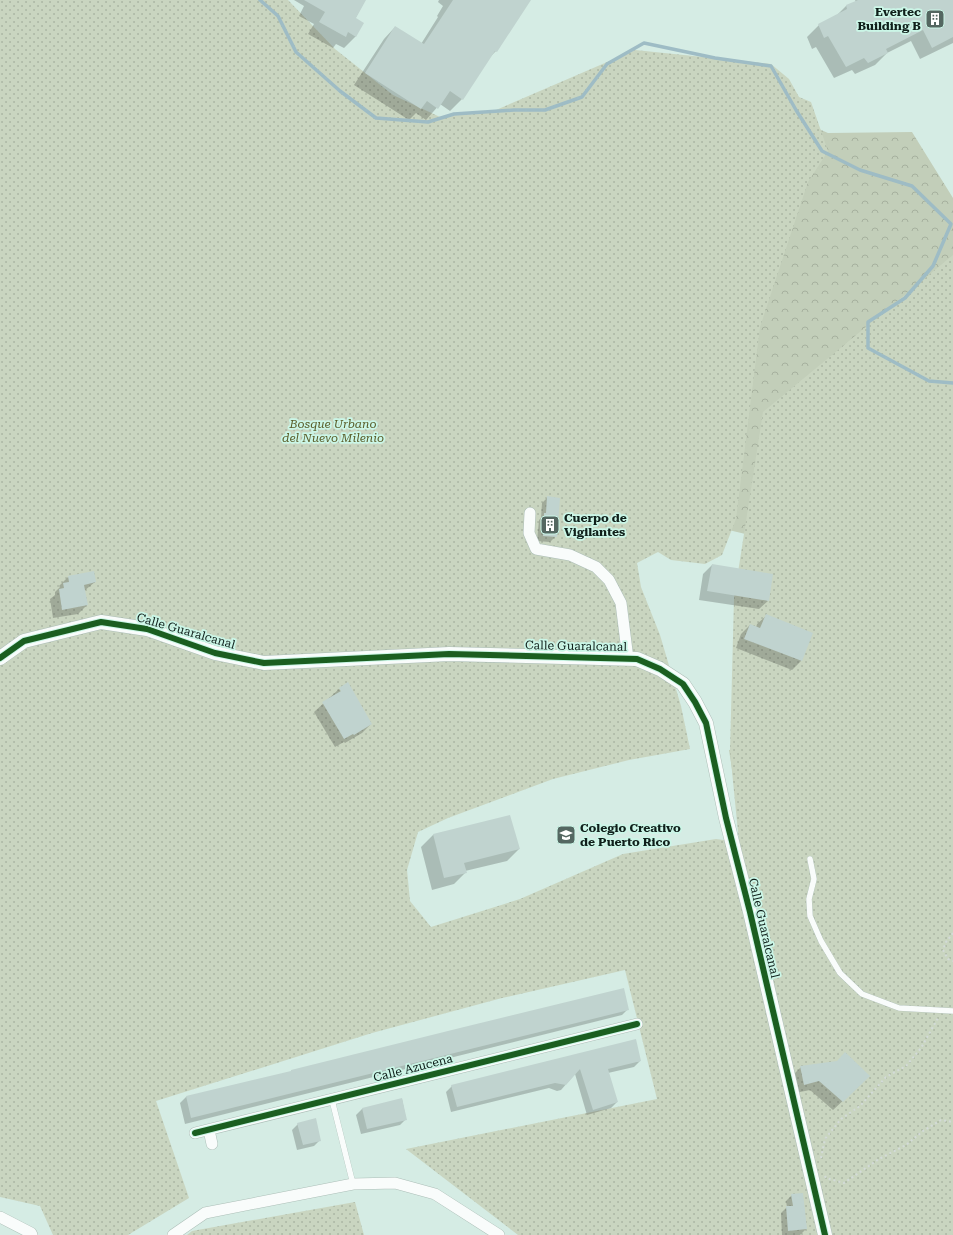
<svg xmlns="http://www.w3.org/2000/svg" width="953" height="1235" font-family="'Roboto Serif',serif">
	<defs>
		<pattern id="forest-crowns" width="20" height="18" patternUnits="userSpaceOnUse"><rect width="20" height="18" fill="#c2ceb9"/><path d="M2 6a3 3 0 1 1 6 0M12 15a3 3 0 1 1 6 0" fill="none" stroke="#a6b09e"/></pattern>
		<pattern id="park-dots" width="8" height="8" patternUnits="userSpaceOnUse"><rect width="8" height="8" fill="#c9d5c0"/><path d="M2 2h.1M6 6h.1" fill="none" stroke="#abb6a4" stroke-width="1.8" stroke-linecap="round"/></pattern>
	</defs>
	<rect width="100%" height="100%" fill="#d5ece4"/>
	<path fill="url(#forest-crowns)" d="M745,97l83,36 84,-1 41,66v714l-211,-78 -13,-84 86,-14 4,-184 -111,-27z"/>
	<path fill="url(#park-dots)" d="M0,0h288l47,49 58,46 47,22 56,-7 139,-60 136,14 18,15 10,18 12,5 17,49 -20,31 -48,145 -24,192 -14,36 -17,9 -34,-4 -13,-8 -21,11 4,24 19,48 21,71 9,43 -61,11 -76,19 -105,39 -30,14 -11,38 3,31 21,26 89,-28 103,-45 93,-15 23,3 -9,-91 4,-153 29,-186 190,-157v980h-435l-112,-86 251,-50 -32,-129 -123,28 -130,35 -216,68 33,97 -61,37h-75l-13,-29 -40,-9z
		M355,1202l9,33h-177l5,-4z"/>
	<path fill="#0003" d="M294,0h71l-10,19 1,17 -12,12 -8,-4 -3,4 -25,-14 6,-10 -15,-8 5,-10z
		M439,0h88l-31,51 -8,8 -26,40 -12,12 -10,-7 -14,16 -10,-7 -7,7 -55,-35 30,-46 11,-12 26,17 17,-27 -1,-1 6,-10 -5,-4z
		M855,0h98v43l-33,16 -9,-18 -24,12 -12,12 -20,9 -3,-4 -18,8 -18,-31 -4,2 -5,-12 12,-12 18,-10 9,-9 10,-4z
		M548,497l8,39 -6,6 -13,-1 2,-21 2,-2 1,-15z
		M712,565l56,36 -9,8 -60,-9 4,-26z
		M68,577l27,5 -11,9 3,14 -9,9 -25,4 -3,-19 5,-4v-3l5,-5 -1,-1z
		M766,616l46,18 -11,27 -9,9 -56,-22 5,-14 9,-9 6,3 1,-4z
		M339,689l32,35 -9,9 -17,10 -1,-1 -9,5 -21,-35z
		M433,835l86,14 -12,12 -42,10 1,1 -12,12 -22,6 -11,-43z
		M628,1009l-6,6 -437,109 -5,-21 6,-6 104,-25z
		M640,1061l-6,6 -26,6 9,29 -6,6 -24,7 -12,-41 -14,16 -4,1 -8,-3 -98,24 -5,-20 6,-6z
		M801,1067l59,18 -27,25 -23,-20 -15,3 -3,-17z
		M402,1099l4,20 -6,6 -39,9 -5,-19 6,-6z
		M298,1124l22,16 -6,6 -17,4 -5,-20z
		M792,1195l14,34 -6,6h-18l-1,-22 6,-6 -1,-6z"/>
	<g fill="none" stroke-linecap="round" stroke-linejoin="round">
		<path stroke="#9ebcc5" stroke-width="3.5" d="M260,0l18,16 18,36 44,39 36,27 52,4 26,-8 60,-4h31l37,-13 25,-33 37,-21 71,15 56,8 25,44 26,41 38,19 52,16 39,38 -18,42 -28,32 -37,24v26l61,33 24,2"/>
	</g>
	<path fill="#c0d3cf" d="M304,0h62l-10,18 8,5 -8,14 -8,-5 -2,5 -27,-15 6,-10z
		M453,0h78l-34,52 -2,-1 -32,49 -13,-9 -12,18 -11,-8 -6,8 -56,-36 30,-47 29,18z
		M858,0h95v37l-21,11 -9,-18 -37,19 2,4 -20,10 -4,-5 -18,9 -18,-31 -4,2 -6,-14 29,-15 -1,-4z
		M547,496l13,2 -3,39 -14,-1 1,-23h2z
		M712,564l61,10 -4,27 -62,-10z
		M94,571l2,11 -12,3 4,20 -26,5 -3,-21 5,-1 -1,-5 6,-1 -1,-6z
		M766,614l47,19 -11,28 -58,-22 6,-15 10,4z
		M348,682l24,42 -18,11 -1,-1 -9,5 -22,-37 19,-11 -2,-3z
		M510,815l10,34 -56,14 3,10 -23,5 -11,-44z
		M624,988l5,22 -438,108 -5,-22 105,-25v-1l173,-43z
		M636,1039l5,22 -33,8 10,33 -25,8 -13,-41 -14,16 -11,-2 -98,24 -6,-22z
		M845,1052l25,24 -27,26 -24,-21 -15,4 -4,-19 37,-5z
		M402,1098l5,22 -40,9 -5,-21z
		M316,1118l5,23 -18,4 -6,-22z
		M803,1193l4,36 -19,2 -2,-25h7l-2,-12z"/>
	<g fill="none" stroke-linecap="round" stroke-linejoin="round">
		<g stroke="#acbeb7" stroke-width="6">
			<path id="service" d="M810,859l4,20 -5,20 1,17 11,25 19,32 22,21 37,14 54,3
				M332,1100l21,84"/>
		</g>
		<g stroke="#acbeb7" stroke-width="12">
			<path id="minor" d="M530,513l-1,20 7,16 34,6 26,12 13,13 12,23 7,56
				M209,1130l3,14
				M195,1133l442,-109
				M0,1217l31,16 1,2
				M173,1235l32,-22 148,-29 42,-1 40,11 64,41"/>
		</g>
		<g stroke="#acbeb7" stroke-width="15">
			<path id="tertiary" d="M0,658l24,-17 77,-19 46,7 68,24 49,10 185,-9 188,5 23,10 23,15 12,18 11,21 20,95 24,94 75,323"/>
		</g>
		<path stroke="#d3dbd8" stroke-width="2" stroke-dasharray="2 3" stroke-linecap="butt" d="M953,933l-7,9 -3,8 5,9 5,2
			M821,1158l4,-19 16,-20 19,-13 26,-29 20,-11 15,-18 17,-30
			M825,1176l1,2 18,5 35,-24 27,-14 17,-14 18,-11 12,2"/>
		<use href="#service" stroke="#f9fcfb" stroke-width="5.5"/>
		<use href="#minor" stroke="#f9fcfb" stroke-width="11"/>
		<use href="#tertiary" stroke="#f9fcfb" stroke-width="14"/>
		<g stroke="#cbf6e7" stroke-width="8">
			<path id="cycleway" d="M0,658l24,-17 77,-19 46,7 68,24 49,10 185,-9 188,5 23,10 23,15 12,18 11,21 20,95 24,94 75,323
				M195,1133l442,-109"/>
		</g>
		<use href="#cycleway" stroke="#1b5e20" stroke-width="6"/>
	</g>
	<defs>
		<g id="building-square" transform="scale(1)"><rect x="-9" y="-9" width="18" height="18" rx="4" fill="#546761" stroke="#cbf6e7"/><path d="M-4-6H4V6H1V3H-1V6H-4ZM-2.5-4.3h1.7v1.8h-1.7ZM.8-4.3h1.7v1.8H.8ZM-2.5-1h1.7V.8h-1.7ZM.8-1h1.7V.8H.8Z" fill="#fff"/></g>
		<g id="school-square" transform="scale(1)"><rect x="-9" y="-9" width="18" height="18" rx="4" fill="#546761" stroke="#cbf6e7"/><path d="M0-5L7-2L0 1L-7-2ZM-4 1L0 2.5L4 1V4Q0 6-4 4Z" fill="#fff"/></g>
	</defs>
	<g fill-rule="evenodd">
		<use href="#building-square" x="935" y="19"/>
		<use href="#building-square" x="550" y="525"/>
		<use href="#school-square" x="566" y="835"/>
	</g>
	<g text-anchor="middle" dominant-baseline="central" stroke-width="3.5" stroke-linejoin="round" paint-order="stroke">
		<g font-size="12" font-weight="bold" fill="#0f1f1a" stroke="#cbf6e7" text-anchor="start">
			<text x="921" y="12" text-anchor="end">Evertec<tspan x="921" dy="14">Building B</tspan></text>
			<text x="564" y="518">Cuerpo de<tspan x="564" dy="14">Vigilantes</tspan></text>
			<text x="580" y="828">Colegio Creativo<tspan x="580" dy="14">de Puerto Rico</tspan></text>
		</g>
		<g font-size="12" font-style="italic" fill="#595c28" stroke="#cbf6e7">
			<text x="333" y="424">Bosque Urbano<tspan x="333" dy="14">del Nuevo Milenio</tspan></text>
		</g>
		<g font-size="12" fill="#0f1f1a" stroke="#cbf6e7">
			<text transform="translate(186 631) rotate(16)">Calle Guaralcanal</text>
			<text transform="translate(576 646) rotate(1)">Calle Guaralcanal</text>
			<text transform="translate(764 928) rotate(77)">Calle Guaralcanal</text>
			<text transform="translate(413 1068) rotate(-14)">Calle Azucena</text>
		</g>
	</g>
</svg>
